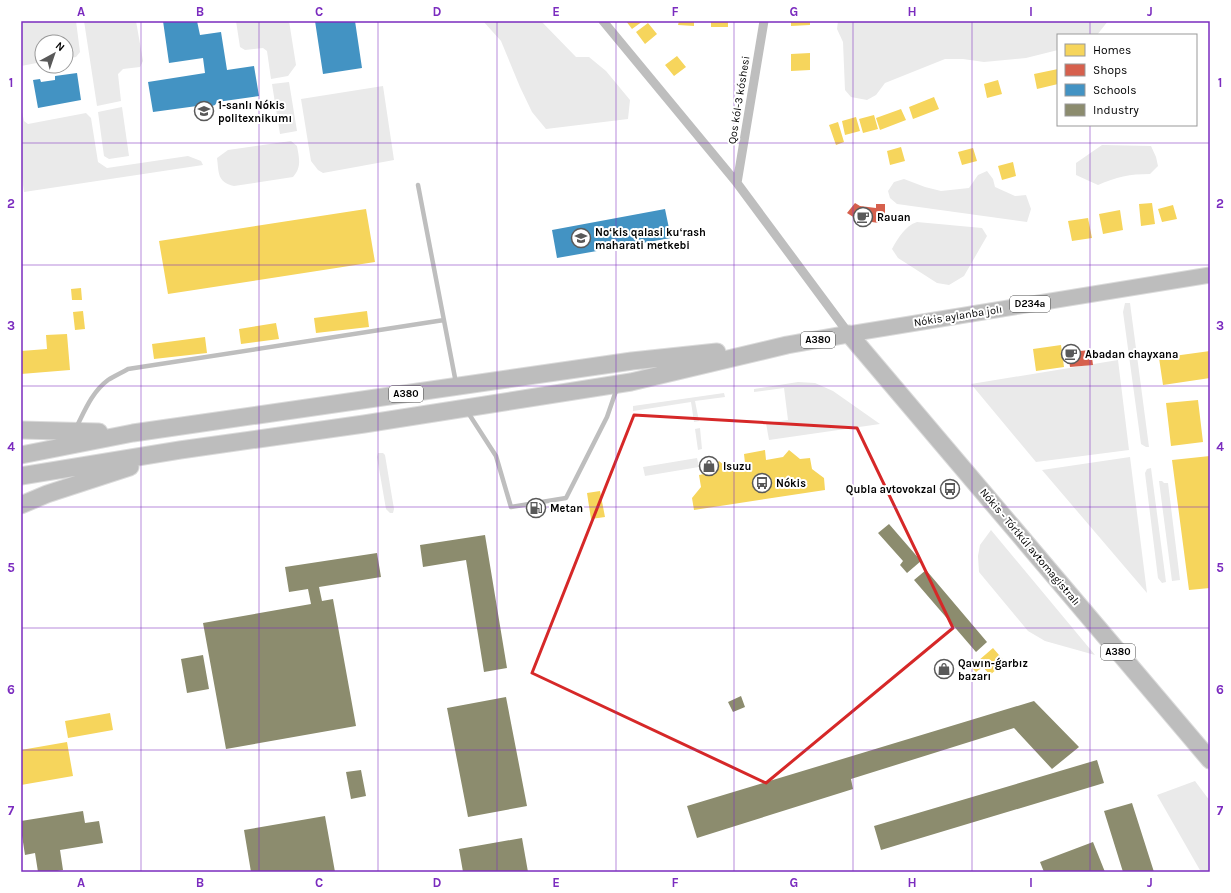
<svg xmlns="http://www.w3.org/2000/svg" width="1231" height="893" font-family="Karla,sans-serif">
	<rect width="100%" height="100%" fill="#fff"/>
	<path fill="#eaeaea" d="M21,21h55l4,31 -4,5 -10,2v-17h-24v20l-21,4z
		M84,21h52l7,40 -3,6 -17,2 -5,5 3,27 -24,5z
		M236,21h53l7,44 -8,11 -17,3 -4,-28 -4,-3 -18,2 -5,-3z
		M483,21h58l35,36h13l17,14 24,29 -2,19 -82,10 -14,-17 -12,-25 -19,-46z
		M838,21h270l-11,14h-39v15l-32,8 -42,4 -21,-3h-18l-60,24 -9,12 -9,5 -16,-3 -6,-7 -2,-48 -6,-13z
		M289,82l8,49 -17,3 -8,-50z
		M383,86l11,74 -71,13 -5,-3 -7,-9 -10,-62z
		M21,107l3,14 4,3 58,-11 5,5 7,44 9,6 81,-12 13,5 2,4 -179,27 -3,-22z
		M122,107l7,49 -20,3 -5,-3 -6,-44z
		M291,141l6,5c2,12 5,21 -4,31l-59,9c-17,-4 -15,-13 -17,-28l11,-8z
		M1102,145l49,1 5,11 2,9 -8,8c-20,0 -34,3 -52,11l-22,-10v-12z
		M987,171l6,8 2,8 20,9 11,-1 5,14 -4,13 -130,-18 -7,-6 -2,-7 6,-9 10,-3 21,8 16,4 28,-3 9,-13z
		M917,222l65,6 5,8 -23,40 -15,9 -12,-2 -39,-25 -6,-9c6,-11 13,-23 25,-27z
		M1125,303h5l19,144h-3l-5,-3 -18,-132z
		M1118,360l11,90 -93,12 -65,-78z
		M798,382l17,1 18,8 47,33 -111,16 -3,-17 22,-3 -4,-32 -30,4v-3z
		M724,393l1,4 -30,4 4,20 -5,1 -3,-20 -58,9v-5z
		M700,428l2,21 -4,1 -3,-21z
		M378,453h5l2,2 9,54 -1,4h-3l-4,-4 -9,-52z
		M1130,457l17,136 -105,-123z
		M697,458l2,9 -54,9 -2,-9z
		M1151,468l15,114 -4,1 -4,-5 -13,-105 2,-4z
		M1159,481h3l2,2h4l12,97 -8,1z
		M991,530l104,125 -50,-14 -17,-10 -49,-59 -1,-16 2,-11z
		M1195,781l15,20v71h-9l-44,-77z"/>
	<path fill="#f6d55c" d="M626,21h17l-11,8z
		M679,21h15v5l-16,-1z
		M711,21h17v6h-17z
		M791,21h19v4l-19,1z
		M648,23l9,11 -12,10 -9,-12z
		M810,53v17l-19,1v-17z
		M677,56l9,11 -12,9 -9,-11z
		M1058,69v15l-21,5 -3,-15z
		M998,80l4,14 -15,4 -3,-14z
		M934,97l5,12 -26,10 -4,-12z
		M901,109l5,11 -26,10 -4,-12z
		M874,115l4,14 -15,4 -4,-14z
		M856,117l4,14 -15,4 -3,-14z
		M838,122l6,20 -8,3 -7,-20z
		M901,147l4,14 -15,4 -3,-14z
		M973,148l4,13 -15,4 -4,-13z
		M1013,162l3,14 -14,4 -4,-14z
		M1152,203l3,21 -14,2 -2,-22z
		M1173,205l4,14 -15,3 -4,-13z
		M366,209l9,53 -207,32 -9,-53z
		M1120,210l3,20 -20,4 -4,-20z
		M1088,218l4,20 -20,3 -4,-20z
		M81,288l1,12h-10l-1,-11z
		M83,311l2,18 -10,1 -2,-18z
		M367,311l2,16 -53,6 -2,-15z
		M276,323l3,16 -38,5 -2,-15z
		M67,334l3,36 -49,4v-23l26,-2 -1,-14z
		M205,337l2,16 -53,6 -2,-15z
		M1061,345l3,22 -28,4 -3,-22z
		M1210,351v27l-47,7 -4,-27z
		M1198,400l5,42 -32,4 -5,-43z
		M765,450l1,10 17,-3 6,-7 11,9 10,-1 2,11 12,9 1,12 -131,20 -2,-12 9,-11 -2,-12 10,-2 10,-12 6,5 20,-3 -1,-9z
		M1210,456v66l-1,1 1,65 -21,2 -17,-130z
		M600,491l5,26 -14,2 -4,-26z
		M993,648l12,14 -15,13 -7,-8 -7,5 -5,-5z
		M110,713l3,17 -45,8 -3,-17z
		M67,742l6,34 -52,9v-35z"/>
	<path fill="#d6604d" d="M855,203l5,3 16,2v-4h9v10h-6l-1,9 -12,-2v4l-9,-1 1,-4 -11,-7z
		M1091,350l2,15 -23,2 -2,-15z"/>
	<path fill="#4393c3" d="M163,21h34l3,14 21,-3 6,38 27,-4 5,30 -42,6 -2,3 -3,1 -13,2 -2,-2 -44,6 -5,-30 57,-9 -2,-15 -34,5z
		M315,21h40l7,47 -39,6z
		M77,73l4,27 -43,8 -5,-28 7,-1 1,3 14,-2v-4z
		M665,209l6,29 -114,20 -5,-28z"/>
	<path fill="#8c8c6e" d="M889,524l32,37 -14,12 -7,-8 3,-4 -25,-28z
		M485,535l22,133 -23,4 -18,-112 -43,7 -3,-22z
		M377,553l4,24 -62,10 3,14 11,-2 23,127 -130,23 -23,-126 108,-19 -3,-15 -19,3 -4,-25z
		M926,570l61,72 -11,10 -62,-72z
		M203,655l6,34 -22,4 -6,-34z
		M741,696l4,11 -12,5 -5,-10z
		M506,697l21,109 -59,11 -21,-109z
		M1034,701l45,46 -27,22 -38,-41 -163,51 2,10 -156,49 -10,-32z
		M1097,760l7,23 -223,67 -7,-24z
		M361,770l5,26 -15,3 -5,-27z
		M1132,803l22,69h-31l-19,-61z
		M83,811l2,12 14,-2 4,22 -43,7 3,20 -12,2h-13l-3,-19 -10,2 -4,-26v-8z
		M325,816l10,56h-84l-7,-42z
		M522,838l6,34h-65l-4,-23z
		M1093,842l12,30h-61l-4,-10z"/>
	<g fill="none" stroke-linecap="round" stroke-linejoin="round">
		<g stroke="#dbdbdb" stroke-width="17">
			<path id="primary" d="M849,334l361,-59"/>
		</g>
		<g stroke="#dbdbdb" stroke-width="19">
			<path id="highway" d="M21,430l78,2
				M21,455l112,-22 499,-72 85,-9
				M21,476l159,-26 184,-26 267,-42 156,-37 62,-11 361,426
				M21,505l26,-11 83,-27"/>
		</g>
		<path stroke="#bebebe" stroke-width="4.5" d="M418,185l38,198
			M467,411l29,45 15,51 55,-9 41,-81 10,-29
			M76,428c9,-18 16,-36 32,-48 6,-4 13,-7 20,-11l316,-49"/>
		<path stroke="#bebebe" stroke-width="9" d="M603,21l134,162 112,151
			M737,183l27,-162"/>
		<use href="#primary" stroke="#bdbdbd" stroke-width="15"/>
		<use href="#highway" stroke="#bdbdbd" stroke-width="17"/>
	</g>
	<path fill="none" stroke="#d62828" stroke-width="3" stroke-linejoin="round" d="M634,415l223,13 96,200 -187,155 -234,-110z"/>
	<path fill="none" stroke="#7b2cbf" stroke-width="1" stroke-opacity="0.55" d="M141,21v851M259,21v851M378,21v851M497,21v851M616,21v851M734,21v851M853,21v851M972,21v851M1090,21v14M1090,125v747M21,143h1189M21,265h1189M21,386h1189M21,507h1189M21,628h1189M21,750h1189"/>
	<defs>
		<g id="university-ring" transform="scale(1)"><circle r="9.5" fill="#fff" stroke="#595959" stroke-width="1.5"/><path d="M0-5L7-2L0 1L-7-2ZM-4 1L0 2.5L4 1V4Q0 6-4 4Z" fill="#595959"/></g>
		<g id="cafe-ring" transform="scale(1)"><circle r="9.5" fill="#fff" stroke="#595959" stroke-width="1.5"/><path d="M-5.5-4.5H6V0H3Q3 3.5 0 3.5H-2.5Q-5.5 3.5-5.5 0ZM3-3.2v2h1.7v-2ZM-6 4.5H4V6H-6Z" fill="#595959"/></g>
		<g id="school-ring" transform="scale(1)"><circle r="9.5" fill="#fff" stroke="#595959" stroke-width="1.5"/><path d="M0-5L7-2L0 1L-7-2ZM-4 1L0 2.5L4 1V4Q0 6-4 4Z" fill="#595959"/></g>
		<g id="shop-ring" transform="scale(1)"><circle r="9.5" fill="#fff" stroke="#595959" stroke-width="1.5"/><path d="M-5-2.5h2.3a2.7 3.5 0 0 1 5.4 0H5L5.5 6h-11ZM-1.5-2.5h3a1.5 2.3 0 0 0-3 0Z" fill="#595959"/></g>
		<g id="bus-ring" transform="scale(1)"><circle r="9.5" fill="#fff" stroke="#595959" stroke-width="1.5"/><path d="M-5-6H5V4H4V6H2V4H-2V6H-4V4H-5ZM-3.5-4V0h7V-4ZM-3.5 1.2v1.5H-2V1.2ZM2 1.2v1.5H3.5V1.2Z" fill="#595959"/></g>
		<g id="fuel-ring" transform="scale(1)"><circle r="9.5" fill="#fff" stroke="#595959" stroke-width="1.5"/><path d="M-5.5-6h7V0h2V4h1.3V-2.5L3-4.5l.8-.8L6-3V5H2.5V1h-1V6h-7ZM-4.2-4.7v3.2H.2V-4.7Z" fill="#595959"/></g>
	</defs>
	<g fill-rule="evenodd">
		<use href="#university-ring" x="204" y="111"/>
		<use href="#cafe-ring" x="863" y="217"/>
		<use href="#school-ring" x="581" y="238"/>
		<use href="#cafe-ring" x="1071" y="354"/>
		<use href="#shop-ring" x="709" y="466"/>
		<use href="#bus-ring" x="762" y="483"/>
		<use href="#bus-ring" x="950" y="489"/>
		<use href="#fuel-ring" x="536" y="508"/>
		<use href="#shop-ring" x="944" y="669"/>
	</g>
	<g text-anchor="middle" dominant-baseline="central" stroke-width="4" stroke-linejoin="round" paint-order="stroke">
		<g fill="#fff" stroke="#4c4c4c" stroke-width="1">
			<rect x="1010" y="296" width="40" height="16" rx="3"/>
			<rect x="801" y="332" width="34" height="16" rx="3"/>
			<rect x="389" y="386" width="34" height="16" rx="3"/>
			<rect x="1101" y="644" width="34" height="16" rx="3"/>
		</g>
		<g font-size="10" font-weight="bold" fill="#000">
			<text x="1030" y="304">D234a</text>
			<text x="818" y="340">A380</text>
			<text x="406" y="394">A380</text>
			<text x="1118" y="652">A380</text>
		</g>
		<g font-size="11" fill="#000" stroke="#fff">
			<text transform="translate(739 100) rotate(-81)">Qos kól-3 kóshesi</text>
			<text transform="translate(958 316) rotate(-9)">Nókis aylanba jolı</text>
			<text transform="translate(1030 547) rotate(50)">Nókis - Tórtkúl avtomagistralı</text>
		</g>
		<g font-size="11" font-weight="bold" fill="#000" stroke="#fff" text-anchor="start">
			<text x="218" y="105">1-sanlı Nókis<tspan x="218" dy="13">politexnikumı</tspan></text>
			<text x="877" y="217">Rauan</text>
			<text x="595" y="232">Noʻkis qalasi kuʻrash<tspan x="595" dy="13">maharati metkebi</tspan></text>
			<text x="1085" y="354">Abadan chayxana</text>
			<text x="723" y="466">Isuzu</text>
			<text x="776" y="483">Nókis</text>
			<text x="936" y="489" text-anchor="end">Qubla avtovokzal</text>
			<text x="550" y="508">Metan</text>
			<text x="958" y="663">Qawın-ǵarbız<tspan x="958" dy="13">bazarı</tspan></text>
		</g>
	</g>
	<rect width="1231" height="893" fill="none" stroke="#ffffff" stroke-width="44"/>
	<rect x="1057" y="34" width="140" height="92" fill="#ffffff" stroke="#999999"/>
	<rect x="1065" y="44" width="20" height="12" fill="#f6d55c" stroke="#999999"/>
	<text x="1093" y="54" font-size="12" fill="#000000">Homes</text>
	<rect x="1065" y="64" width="20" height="12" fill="#d6604d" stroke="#999999"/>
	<text x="1093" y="74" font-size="12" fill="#000000">Shops</text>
	<rect x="1065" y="84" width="20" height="12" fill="#4393c3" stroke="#999999"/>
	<text x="1093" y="94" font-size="12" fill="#000000">Schools</text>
	<rect x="1065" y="104" width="20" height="12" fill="#8c8c6e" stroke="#999999"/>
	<text x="1093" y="114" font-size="12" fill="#000000">Industry</text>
	<g transform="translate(54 54) rotate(40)"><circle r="19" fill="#ffffff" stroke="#999999"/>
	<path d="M0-3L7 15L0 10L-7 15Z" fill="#595959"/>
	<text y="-6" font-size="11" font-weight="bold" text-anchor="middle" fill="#000000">N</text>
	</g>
	<rect x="22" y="22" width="1187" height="849" fill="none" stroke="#7b2cbf" stroke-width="1.5"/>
	<g font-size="13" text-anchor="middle" font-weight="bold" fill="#7b2cbf">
		<text x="81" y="16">A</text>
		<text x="200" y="16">B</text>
		<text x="319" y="16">C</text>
		<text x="437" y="16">D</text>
		<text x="556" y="16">E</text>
		<text x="675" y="16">F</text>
		<text x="794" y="16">G</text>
		<text x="912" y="16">H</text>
		<text x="1031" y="16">I</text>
		<text x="1150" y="16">J</text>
		<text x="11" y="87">1</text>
		<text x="1220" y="87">1</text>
		<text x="11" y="208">2</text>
		<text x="1220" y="208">2</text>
		<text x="11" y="330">3</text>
		<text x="1220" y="330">3</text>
		<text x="11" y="451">4</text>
		<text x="1220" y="451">4</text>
		<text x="11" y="572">5</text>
		<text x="1220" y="572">5</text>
		<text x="11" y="694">6</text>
		<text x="1220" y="694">6</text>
		<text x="11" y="815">7</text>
		<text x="1220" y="815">7</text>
		<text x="81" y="887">A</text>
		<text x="200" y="887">B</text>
		<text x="319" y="887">C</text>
		<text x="437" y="887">D</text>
		<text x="556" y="887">E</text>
		<text x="675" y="887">F</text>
		<text x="794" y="887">G</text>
		<text x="912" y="887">H</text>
		<text x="1031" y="887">I</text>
		<text x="1150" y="887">J</text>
	</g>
</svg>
